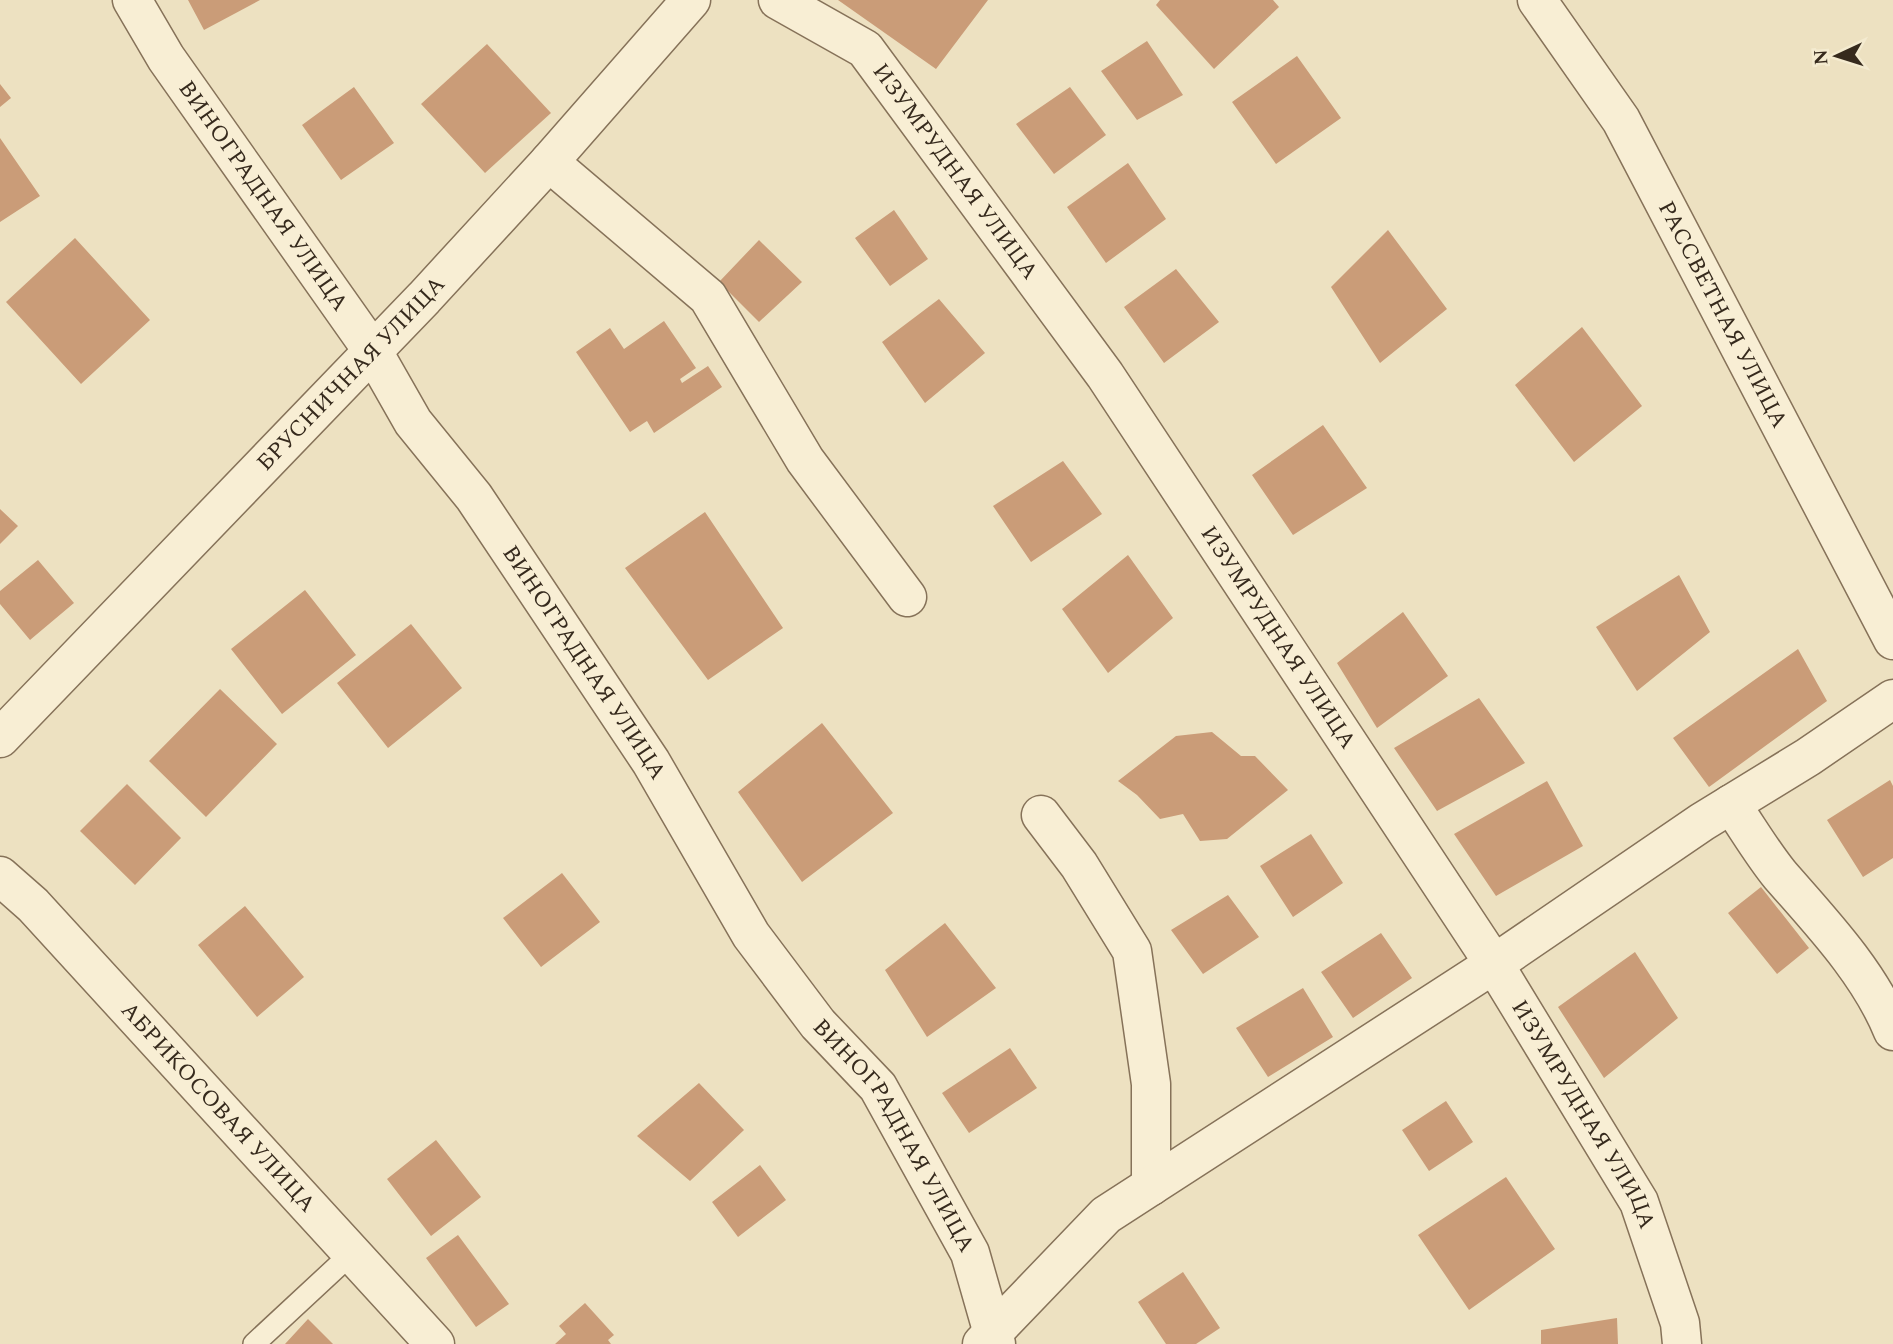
<svg xmlns="http://www.w3.org/2000/svg" width="1893" height="1344" font-family="Spectral,serif">
	<rect width="100%" height="100%" fill="#ede1c1"/>
	<path fill="#ca9c78" d="M188,0h72l-56,30z
		M838,0h150l-52,69z
		M1160,0h113l6,7 -65,62 -58,-64z
		M1147,41l36,54 -46,25 -36,-49z
		M487,44l64,69 -66,60 -64,-69z
		M1297,56l44,62 -65,46 -44,-62z
		M0,84l11,14 -11,9z
		M354,87l40,56 -53,37 -39,-55z
		M1070,87l36,48 -52,39 -38,-50z
		M0,138l40,58 -40,26z
		M1128,163l38,56 -60,44 -39,-56z
		M894,210l34,49 -38,27 -35,-48z
		M1388,230l59,79 -67,54 -49,-76z
		M75,238l75,82 -69,64 -75,-82z
		M759,240l43,42 -43,40 -40,-40z
		M1176,269l43,53 -55,41 -40,-56z
		M939,299l46,54 -60,50 -43,-61z
		M664,321l32,47 -16,11 2,4 26,-17 14,21 -68,46 -7,-12 -17,11 -54,-80 34,-24 14,21z
		M1582,327l60,79 -68,56 -59,-77z
		M1323,425l44,63 -74,47 -41,-60z
		M1063,461l39,53 -71,48 -38,-56z
		M0,509l18,17 -18,18z
		M705,512l78,116 -75,52 -83,-112z
		M1128,555l45,63 -65,55 -46,-64z
		M38,560l36,43 -44,37 -30,-36v-13z
		M1679,575l31,57 -73,59 -41,-64z
		M305,590l51,65 -74,59 -51,-65z
		M1403,612l45,64 -71,52 -40,-65z
		M411,624l51,64 -74,60 -51,-65z
		M1798,649l29,52 -118,86 -36,-49z
		M220,689l57,55 -71,73 -57,-56z
		M1479,698l46,65 -88,48 -43,-63z
		M822,723l71,90 -91,69 -64,-90z
		M1212,732l29,24h14l33,34 -61,49 -27,2 -17,-27 -23,5 -23,-24 -19,-14 58,-45z
		M1890,780l3,6v72l-30,19 -36,-57z
		M1547,781l36,65 -87,50 -42,-62z
		M127,784l54,54 -46,47 -55,-54z
		M1311,834l32,49 -50,34 -33,-51z
		M562,873l38,49 -59,45 -38,-49z
		M1761,887l48,61 -32,26 -49,-61z
		M1228,895l31,42 -56,37 -32,-44z
		M245,906l59,71 -47,40 -59,-72z
		M945,923l51,65 -69,49 -42,-67z
		M1381,933l31,45 -59,40 -32,-46z
		M1635,952l43,66 -74,60 -46,-71z
		M1303,988l30,49 -65,40 -32,-49z
		M1010,1048l27,40 -68,45 -27,-40z
		M699,1083l45,47 -54,51 -53,-45z
		M1446,1101l27,41 -44,29 -27,-41z
		M436,1140l45,57 -50,39 -44,-57z
		M760,1165l26,35 -48,37 -26,-35z
		M1506,1177l49,72 -86,61 -51,-75z
		M458,1235l51,69 -33,23 -50,-69z
		M1183,1272l37,56 -24,16h-30l-28,-42z
		M585,1303l29,32 -6,5 3,4h-56l11,-10 -7,-8z
		M1617,1318l1,26h-77v-14z
		M308,1319l25,25h-48z"/>
	<g fill="none" stroke-linecap="round" stroke-linejoin="round">
		<g stroke="#867259" stroke-width="24">
			<path id="service" d="M254,1344l98,-91"/>
		</g>
		<g stroke="#867259" stroke-width="41">
			<g id="minor">
				<path id="s1" d="M132,0l34,58 206,292 41,72 61,75 177,265 100,173 67,89 60,63 92,166 26,91"/>
				<path id="s2" d="M778,0l87,49 240,326 389,589 145,238 41,121 2,21"/>
				<path id="s3" d="M1537,0l84,120 272,520"/>
				<path d="M549,162l159,135 97,163 102,137"/>
				<path id="s4" d="M0,738l424,-440 125,-136 142,-162"/>
				<path d="M1731,804c16,23 31,49 49,71 41,47 89,97 113,156"/>
				<path d="M1041,815l38,50 53,86 19,133v102"/>
				<path id="s5" d="M0,876l33,29 402,439"/>
				<path d="M982,1344l124,-129 388,-251 208,-142 106,-65 85,-58"/>
			</g>
		</g>
		<use href="#service" stroke="#f8eed4" stroke-width="21"/>
		<use href="#minor" stroke="#f8eed4" stroke-width="38"/>
	</g>
	<g text-anchor="middle" dominant-baseline="central" stroke-width="6" stroke-linejoin="round" paint-order="stroke">
		<g font-size="23" fill="#362a1d" stroke="#f4ebd0">
			<text stroke="none"><textPath href="#s2" startOffset="252">ИЗУМРУДНАЯ УЛИЦА</textPath></text>
			<text stroke="none"><textPath href="#s1" startOffset="236">ВИНОГРАДНАЯ УЛИЦА</textPath></text>
			<text stroke="none"><textPath href="#s3" startOffset="366">РАССВЕТНАЯ УЛИЦА</textPath></text>
			<text stroke="none"><textPath href="#s4" startOffset="506">БРУСНИЧНАЯ УЛИЦА</textPath></text>
			<text stroke="none"><textPath href="#s2" startOffset="819">ИЗУМРУДНАЯ УЛИЦА</textPath></text>
			<text stroke="none"><textPath href="#s1" startOffset="803">ВИНОГРАДНАЯ УЛИЦА</textPath></text>
			<text stroke="none"><textPath href="#s5" startOffset="318">АБРИКОСОВАЯ УЛИЦА</textPath></text>
			<text stroke="none"><textPath href="#s2" startOffset="1386">ИЗУМРУДНАЯ УЛИЦА</textPath></text>
			<text stroke="none"><textPath href="#s1" startOffset="1370">ВИНОГРАДНАЯ УЛИЦА</textPath></text>
		</g>
	</g>
	<g transform="translate(1837 56) rotate(266)" stroke="#f4ebd0" stroke-width="5" paint-order="stroke">
	<path d="M0-5L12 26L0 18L-12 26Z" fill="#362a1d"/>
	<text y="-10" font-size="19" font-weight="bold" text-anchor="middle" fill="#362a1d">N</text>
	</g>
</svg>
